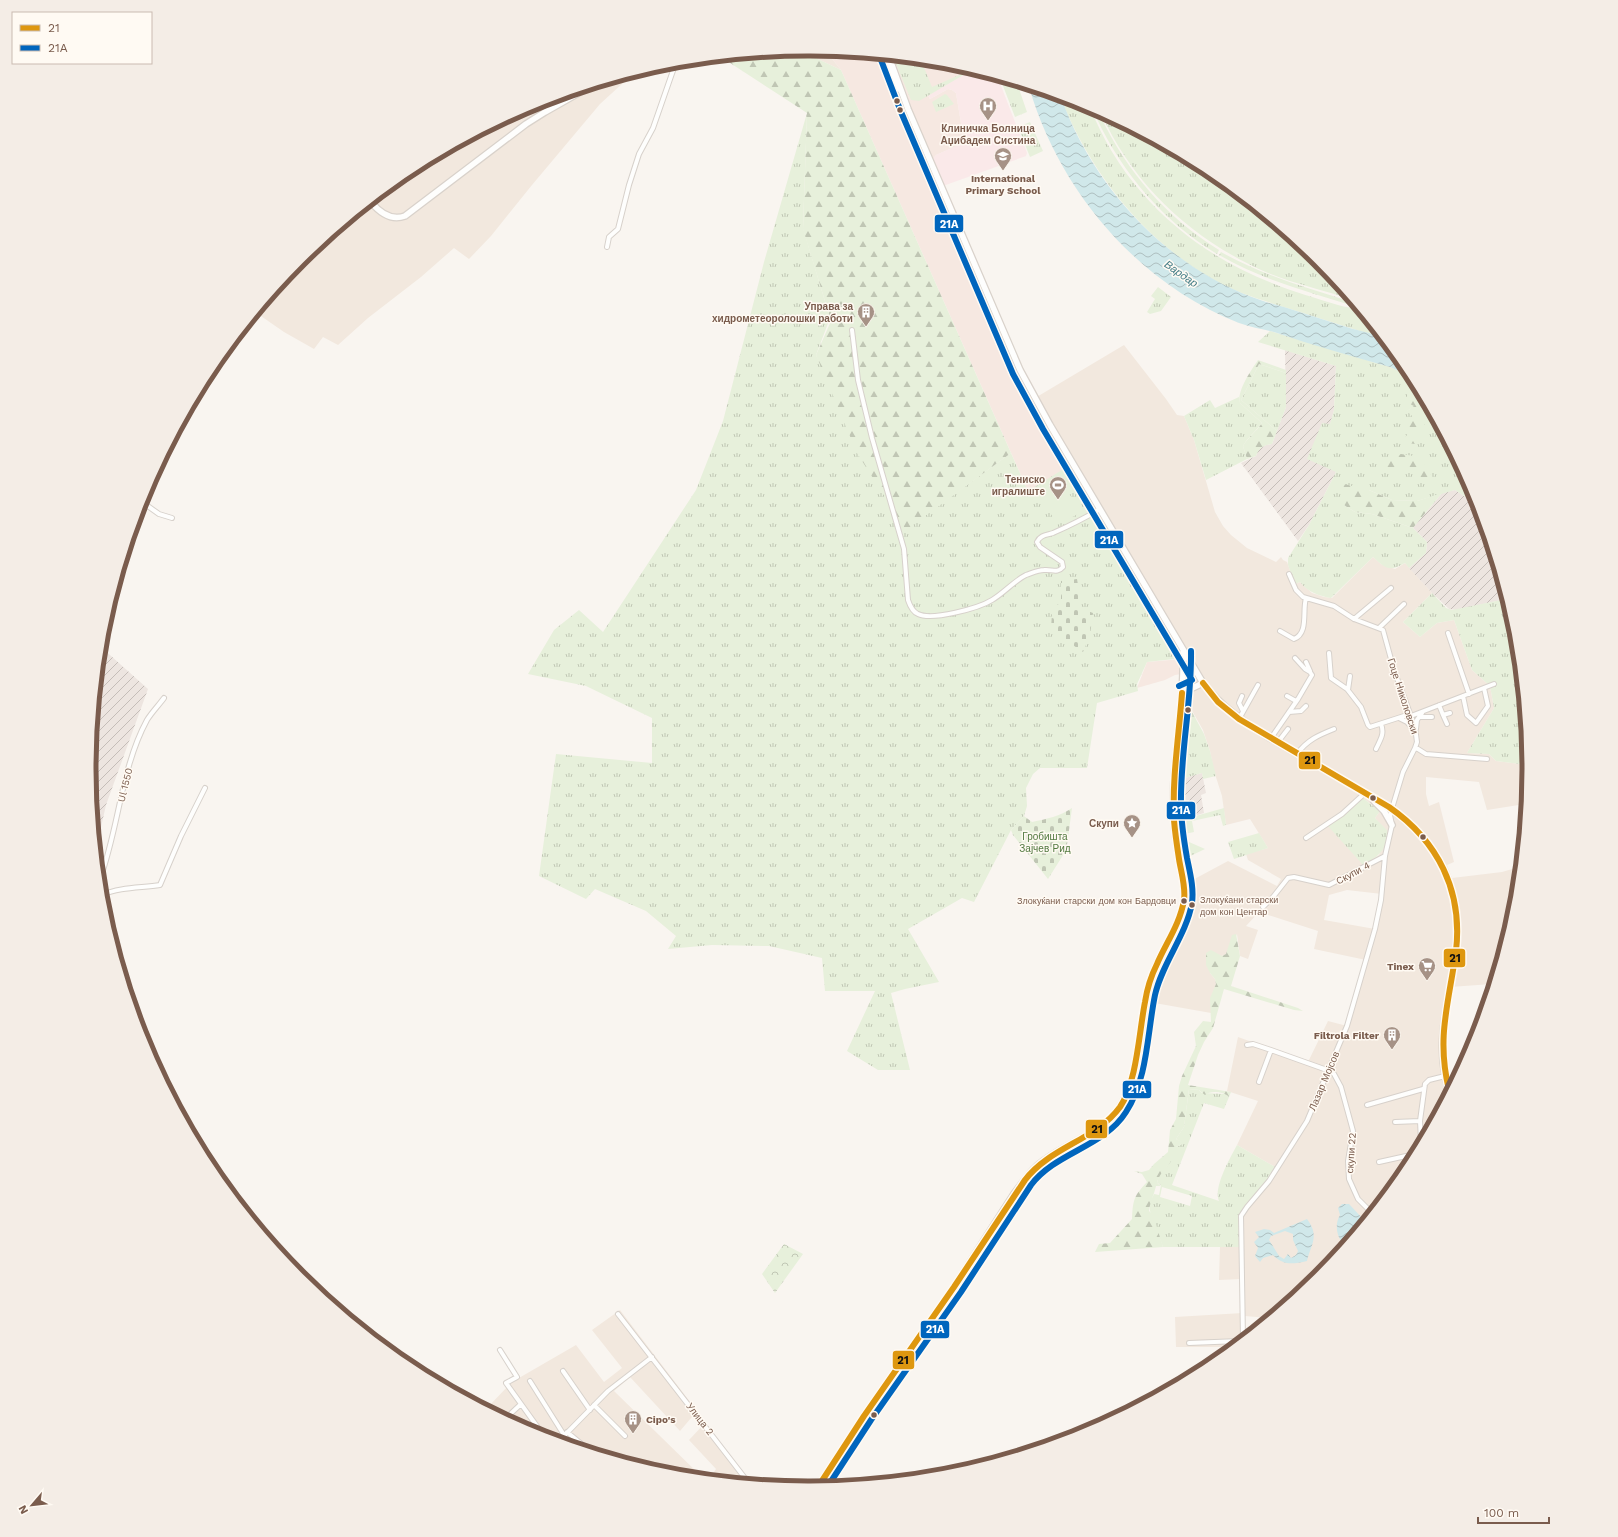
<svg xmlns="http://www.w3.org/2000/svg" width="1618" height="1537" font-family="'Work Sans',sans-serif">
	<defs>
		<pattern id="industrial-furrows" width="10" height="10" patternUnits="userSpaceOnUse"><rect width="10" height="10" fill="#ede5e0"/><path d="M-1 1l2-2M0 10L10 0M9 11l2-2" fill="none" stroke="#c5bdb8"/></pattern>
		<pattern id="grass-tufts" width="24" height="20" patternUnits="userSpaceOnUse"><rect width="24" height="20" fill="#e7f0db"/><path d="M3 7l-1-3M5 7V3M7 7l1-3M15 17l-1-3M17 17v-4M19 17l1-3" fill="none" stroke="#c0c6b4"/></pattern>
		<pattern id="forest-firs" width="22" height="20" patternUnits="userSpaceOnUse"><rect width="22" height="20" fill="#e7f0db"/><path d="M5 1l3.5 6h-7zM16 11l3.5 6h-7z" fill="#c0c6b4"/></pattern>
		<pattern id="cemetery-stones" width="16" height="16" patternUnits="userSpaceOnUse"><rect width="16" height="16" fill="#e7f0db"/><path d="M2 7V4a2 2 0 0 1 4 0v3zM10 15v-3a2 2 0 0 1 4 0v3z" fill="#c0c6b4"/></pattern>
		<pattern id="park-crowns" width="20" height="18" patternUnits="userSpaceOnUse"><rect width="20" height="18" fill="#e7f0db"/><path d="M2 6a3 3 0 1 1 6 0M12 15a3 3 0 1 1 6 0" fill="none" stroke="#c0c6b4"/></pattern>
		<pattern id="water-waves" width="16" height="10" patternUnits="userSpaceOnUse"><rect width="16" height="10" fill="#d0e8ea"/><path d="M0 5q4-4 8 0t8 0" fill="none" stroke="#aebfc0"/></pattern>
	</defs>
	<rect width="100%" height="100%" fill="#f9f5f0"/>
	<path fill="#f2e8de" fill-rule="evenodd" d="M809,49l17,2 15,19 -42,-20z
		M634,73l-34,31 -68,81 -41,51 -22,23 -15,-11 -33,29 -53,41 -30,27 -15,-8 -9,12 -30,-17 -26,-18v-3l42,-51 109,-90 125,-66z
		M1124,345l42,54 11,16 7,1 10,24 21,72 8,14 8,9 16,13 29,14 5,-5 2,3 4,2 8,22 5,-2 12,11 12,4 8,1 41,-41 8,7 14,5 10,-6 27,30 -29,29 17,15 17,-14 17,-3 18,50 18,16 4,22 -27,45 22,1 7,7 32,4 -3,39 -38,6 -8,-28 -53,-5v17l3,12 10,-4 15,60 -7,3 5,13 50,-6 17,-5 -4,42 -23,75 -42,3 -7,51 6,52 -42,78 -89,109 -50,41 -23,-2v21l-12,10h-57l-1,-30 68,-4 -1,-34 -23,1 1,-33h21v-29l36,-50 -40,-23 21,-44 -31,-10 11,-54 70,25 20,-41 19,5 19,-66 -52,-11 4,-18 -59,-19 -13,14 12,4 -10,29 -8,-3 -3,-22 -11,20 -4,2 -12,17 5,6 1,5 -5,21v8l-62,-11 8,-33 27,-57 3,-16v-13l41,-22 49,25 4,-7 -33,-19 -2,-6 22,-6 -18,-29 -24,6 -4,-29 -8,-25 -4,-20 -7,-21 -21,-37 1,-42 -148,-253zM1360,796l20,15 -5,7 12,16 -8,21 -16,10zM1347,890l35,4 -7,35 -51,-9 5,-25z
		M620,1310l77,101 -17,20 -50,-54 -16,14 89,87 -35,-4 -135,-41 -46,-25 25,-26 64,-37 28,37 18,-14 -30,-38z
		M705,1423l43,56 -2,3 -36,-4 6,-9 -27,-29z"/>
	<path fill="#f6e8e1" d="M826,51l124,12 22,7 -44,25 2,4 18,-10 4,1 4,3 6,36 4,8 -2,6 -28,12 -4,5 77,187 64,117 -45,27 -187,-421z
		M1182,659v15l-7,1 -10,5 -28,8 10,-26z"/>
	<path fill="url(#industrial-furrows)" d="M1285,350l51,16 -2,44 -4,15 -8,-1 14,48 -27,53 -11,16 -57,-78 15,-7 2,-6 8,-5 6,-1 14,-37z
		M1455,490l15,10h6l30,99 -50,11 -7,-1 -17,-16 -23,-25 17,-15 1,-11 -14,-14 29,-35z
		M101,647l47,42 -42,116 -9,40 -7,-77z
		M1202,773l4,20 -5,2 3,18 -26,8v-41z"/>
	<path fill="#fae9e9" d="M972,70l26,8 29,75 -1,3 -83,30 -11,-26 4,-5 27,-12 3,-6 -4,-8 -6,-36 -4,-3 -4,-1 -18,10 -2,-4z"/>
	<path fill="url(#grass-tufts)" fill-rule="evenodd" d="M893,57l21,2 1,3 6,-2 11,27 34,-15 -2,-5 8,3 -53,31 -8,-1z
		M1000,78l17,5 10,29 -12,5z
		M945,94l2,1 7,9 -18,8 -4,-10z
		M1076,101l14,6c32,82 99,144 182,176 21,9 44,15 66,22 7,2 18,3 23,7 8,8 14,18 21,26 -32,-10 -63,-20 -95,-30 -25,-8 -50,-15 -73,-28 -68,-38 -120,-103 -150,-174z
		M807,113l-4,115 27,90 -14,37 90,174 105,-76 17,38 42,-26 101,178 3,16 -27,3 -10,22 1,7 -41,12 -10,65h-47l-7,6 -7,14 1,18 -3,10 -13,14 -37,72 -12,-4 -54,31 31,53 -34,7 -14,4 19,77h-32l-31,-19 28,-60h-50l-3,-33 -53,-12 -57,-1 -44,4 8,-13 -30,-25 -51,-22 -9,10 -47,-23 17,-122 96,9v-45l-66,-32 -58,-12 26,-44 25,-20 24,22 93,-142 27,-69 41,-159z
		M1101,113l108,57 109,90 32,39c-27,-9 -55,-15 -82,-26 -74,-32 -134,-86 -167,-160z
		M1101,117c26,55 66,101 118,133l-2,4c-53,-32 -94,-80 -120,-135z
		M1030,122l13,29 -13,6 -12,-30z
		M1221,252c41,23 86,36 131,50l5,5c-48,-15 -95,-27 -138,-52z
		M1158,287l13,10 -10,14 -11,3 -3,-2 8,-13 -4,-3z
		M1270,331l120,36 22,10 11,22 -7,-5 -1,12 -8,5 14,-5h6l29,54 -6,1 18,27h3l5,12h-6l-15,-10 -38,11 -25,-1 -23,-10 -25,15 11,7 17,2 41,14 14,14 -1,11 -17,15 -4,-5c-16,9 -19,6 -32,-6l-42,41c-12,-2 -23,-6 -31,-16l-5,2 -7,-19v-7l21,-33 27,-53 -29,-13 15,-36 8,1 4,-14 2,-44 -78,-24z
		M1259,364l27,9v34l-9,24 -36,-31z
		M1239,397l1,6 22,20c-6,8 -14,14 -19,23l4,13 -41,21 -12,-40 -10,-24 26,-16 5,8z
		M1432,593l14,15 6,2 54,-11 9,29 13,141 -1,17 1,-21 -32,-4 -7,-7 -22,-1 27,-45 -4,-22 -18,-16 -18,-50 -17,3 -17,14 -17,-15z
		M1185,699l19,35 6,17 6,25 -13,3 -1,-6 -24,7z
		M1360,796l20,15 -5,7 12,12c2,19 -9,27 -24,35l-36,-40z
		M1224,808l2,17 -3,1 -3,-11 -28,6 2,11 -14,3 -2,-14z
		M1259,833l9,15 -34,11 -6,-17z
		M1180,838l25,11 -21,10z
		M1189,1089l10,1 3,3 24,1 3,3 -5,12 -20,-6 -32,82 47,16c-6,-13 11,-43 18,-56l40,23 -36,48 1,31h-79c-3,-11 -16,-35 -13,-44 0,-3 3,-6 4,-9l5,1 2,-10 -4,-2 2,-8 11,-13 6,-15 6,-3 -1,-2 -5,-3 8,-12zM1162,1187l30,9 -2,10 -30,-9z"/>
	<path fill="url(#forest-firs)" d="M799,50l42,20 170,383 -105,77 -49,-77 -41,-98 15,-34 -28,-92 4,-116 -83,-54 1,-2z
		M1258,360l28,10v3l-27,-9 -18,36 36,31 -5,13c-9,1 -13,4 -16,12l-9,3 -4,-13c5,-9 13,-14 19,-23l-22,-20c-4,-11 12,-34 18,-43z
		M1408,391l15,8 4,7h-6l-8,11 -6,-6 7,-5 -8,-4z
		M1423,419l2,8 -6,6 -4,11 -15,-2 7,-7 1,-13z
		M1401,454l13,2 9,5 10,17 -12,5 -3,-11 -11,-6 -8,7 -9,1 -10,-9 9,-7z
		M1456,460l15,28h-3l-8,-5v-8l-12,-7 2,-7z
		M1344,484l25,6 23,10 25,1 25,-8 -29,35 -41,-14 -17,-2 -11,-7 -4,-13z
		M1236,934l4,22 -9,30 67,22 5,3 -9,-1 -70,-21 -11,39 -9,14 -6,13 -10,30 43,7 -2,5c-5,-5 -18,-7 -24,-2l-6,-5 -10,-1 -5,38 -8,12 6,3v2l-6,3c1,15 -16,22 -19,36l4,3h-5c-2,9 -6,16 -7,25l4,4 10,32 -68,5 4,-8 11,-1 22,-24c1,-20 2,-23 15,-37l-5,-8 -8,-3 8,1 7,-2 5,-6 14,-12 2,-22 6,-11 3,-33 3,-10 14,-30 -2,-14 9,-11 8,1 -1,-24 6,-14 -1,-5 -5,-6 -4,-8v-12l5,-3 11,6 4,-2 6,-19z"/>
	<path fill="url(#cemetery-stones)" d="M1077,579l5,30 11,4 -3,21 -7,18 -32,-22 1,-18 9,-11v-20z
		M1072,808l-5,37 -2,7 -17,27 -35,-44 -2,-5 13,-14 8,6c15,-3 28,-6 40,-14z"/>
	<path fill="url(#park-crowns)" d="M784,1244l19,10 -28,39 -13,-19z"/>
	<path fill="#e7f0db" d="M1058,473l22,40 -23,12 -21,-38z"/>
	<path fill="url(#water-waves)" fill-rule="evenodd" d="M1029,87l32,10c31,88 103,167 191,200 10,4 21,7 32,10 23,7 46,15 69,22 8,2 23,5 29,9 7,5 26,31 30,39l-22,-10c-39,-11 -78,-22 -116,-35 -12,-3 -24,-5 -35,-9 -102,-40 -180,-133 -210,-236z
		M1342,1204h7l15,16 -20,25c-7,-8 -10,-20 -4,-30l-2,-7z
		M1307,1219c13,17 4,25 0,42 -14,3 -23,5 -34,-6l-10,3 -3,4 -5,-6 3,-8 -4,-6 5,-5 -4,-5 9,-3 6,1 4,3zM1285,1231l8,3v6l5,11 -2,4 -5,3 -3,-4 -4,5 -5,-3 -10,-16 2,-4z"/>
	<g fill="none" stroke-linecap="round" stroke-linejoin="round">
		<g stroke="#d7d1cb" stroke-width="6">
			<path id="street" d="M607,247l2,-10 9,-8 11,-44 10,-31 14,-26 23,-66
				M852,330l6,50 14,58 32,111 4,51c2,6 5,12 10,14 14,7 61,-6 74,-14 12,-7 22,-19 34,-25 6,-2 12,-5 18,-5 8,-1 13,4 19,-3l-1,-5 -22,-15 -3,-5c3,-7 10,-7 16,-9 16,-7 32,-15 47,-24
				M142,502l17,12 13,4
				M1354,619l37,-31
				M1379,628l25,-24
				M1280,631l14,8c15,-6 8,-28 12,-41
				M1448,633l21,61
				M1329,653l2,25 16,11 14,18 7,18 2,2 34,-11h7l83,-32
				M1306,662l4,9
				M1348,690l2,-14
				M1242,696l-3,7 4,8
				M1287,696l9,5
				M1463,696l4,19 9,8 12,-17 -4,-18
				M1439,705l4,10 7,-2
				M1289,712l12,-1 5,-5
				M1443,715l4,9
				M1419,717h13
				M1399,718l8,4 7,8
				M1239,719l19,-34
				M1416,729l1,-9 5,-7
				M1271,738l27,-39 14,-24 -2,-3 -5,-3 -10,-11
				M1278,742l10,-13
				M1415,748l3,1 8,5 61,5
				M1376,749c4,-9 9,-15 5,-25
				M1297,754c10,-14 22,-19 37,-25
				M1306,838l36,-24 23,-21
				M100,879c19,-52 21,-111 47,-159 5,-8 12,-15 17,-22
				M102,895c18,-8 39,-7 58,-10l21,-49 24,-48
				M1263,907l10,-10 15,-19 6,-1 35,8 56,-29
				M1247,1045l6,-1 18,6
				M1328,1068l6,6 7,13 12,44 -5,30 1,18 9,20 13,13
				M1259,1082l12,-32 56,20
				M1367,1105l56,-16
				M1395,1122l25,-1
				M1421,1142l-1,-21 5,-37 4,-4 16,-4
				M1379,1162l36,-8
				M618,1314l130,168
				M1243,1339l-2,-123 6,-9 22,-26 38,-60 40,-95 28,-97 6,-29 4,-44 7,-31 -2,-10 13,-43 12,-24 2,-6 -2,-15 -21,-57 -11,-40 -29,-11 -20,-13 -31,-9 -7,-7 -7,-16
				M1189,1343l51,-2
				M500,1350l17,27 -11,6 38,53
				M563,1371l27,39
				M530,1381l34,54
				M594,1405l31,31
				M506,1418l15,-14
				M567,1432l22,18
				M559,1441l49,-50 44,-34"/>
		</g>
		<g stroke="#d9d2cb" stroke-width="8">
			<path id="secondary" d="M882,56l17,33
				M889,57l19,52 112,261 30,55 153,258c18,24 41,39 67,55 24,14 47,27 71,41 48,27 93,52 110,109 22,68 -25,133 -2,202
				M371,202c9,11 20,19 34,14l121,-92 19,-12 44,-25
				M1182,693l21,-10
				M1374,801l10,10 8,14
				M818,1487l46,-71 90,-129 60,-93c7,-9 14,-20 23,-28 25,-22 62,-30 82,-58 21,-31 21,-92 32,-129 8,-27 29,-50 33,-79 2,-16 -4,-32 -6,-48 -3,-17 -5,-34 -5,-51 1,-50 12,-100 10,-149"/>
		</g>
		<use href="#street" stroke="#fefefd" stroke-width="4"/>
		<use href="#secondary" stroke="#fefefd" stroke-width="5.5"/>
		<g stroke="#fffaf3" stroke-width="9">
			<path id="bus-1" d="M1203,683l15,19 21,17 150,88c49,34 74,84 67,144 -7,52 -20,86 -7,139
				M818,1487l46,-71 90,-129 71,-107c25,-33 71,-40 95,-73 17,-25 19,-75 25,-105 2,-13 6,-26 12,-38 9,-21 23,-40 27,-64 2,-13 -3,-28 -5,-41 -2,-13 -4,-26 -5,-39 -2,-43 5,-85 8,-127"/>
		</g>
		<g stroke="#fffaf3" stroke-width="9">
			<path id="bus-2" d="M881,60l20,52 112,262 30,55 149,251 -13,6
				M828,1486l43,-66 90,-128 70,-107c25,-33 73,-38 95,-73 22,-34 21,-78 29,-117 7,-32 31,-59 37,-92 2,-15 -2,-30 -5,-45 -3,-17 -6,-35 -6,-54 -1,-51 11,-102 10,-153"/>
		</g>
		<use href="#bus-1" stroke="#de970f" stroke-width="6"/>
		<use href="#bus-2" stroke="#0065bd" stroke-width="6"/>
	</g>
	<defs>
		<g id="hospital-pin" transform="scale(0.9)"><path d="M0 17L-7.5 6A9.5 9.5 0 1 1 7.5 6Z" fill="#a69286" stroke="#fffaf3"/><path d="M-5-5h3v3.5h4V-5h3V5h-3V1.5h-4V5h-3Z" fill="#fff"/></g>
		<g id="school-pin" transform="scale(0.9)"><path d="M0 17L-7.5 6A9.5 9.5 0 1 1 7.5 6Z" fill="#a69286" stroke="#fffaf3"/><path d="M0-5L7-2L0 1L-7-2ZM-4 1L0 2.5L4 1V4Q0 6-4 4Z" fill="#fff"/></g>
		<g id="building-pin" transform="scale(0.9)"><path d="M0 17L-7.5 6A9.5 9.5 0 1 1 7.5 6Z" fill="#a69286" stroke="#fffaf3"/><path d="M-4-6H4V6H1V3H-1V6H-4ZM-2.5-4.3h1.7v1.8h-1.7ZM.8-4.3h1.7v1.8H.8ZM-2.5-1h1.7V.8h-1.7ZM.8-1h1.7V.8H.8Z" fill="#fff"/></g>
		<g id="stadium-pin" transform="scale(0.9)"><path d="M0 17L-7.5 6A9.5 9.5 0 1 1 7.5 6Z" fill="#a69286" stroke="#fffaf3"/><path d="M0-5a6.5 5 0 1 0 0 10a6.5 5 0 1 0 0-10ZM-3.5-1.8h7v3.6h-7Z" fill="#fff"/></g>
		<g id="sight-pin" transform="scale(0.9)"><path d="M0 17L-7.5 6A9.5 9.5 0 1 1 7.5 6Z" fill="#a69286" stroke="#fffaf3"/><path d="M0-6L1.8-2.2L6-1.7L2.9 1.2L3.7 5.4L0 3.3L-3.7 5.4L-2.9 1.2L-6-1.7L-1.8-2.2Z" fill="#fff"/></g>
		<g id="supermarket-pin" transform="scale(0.9)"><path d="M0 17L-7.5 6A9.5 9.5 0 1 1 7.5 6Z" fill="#a69286" stroke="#fffaf3"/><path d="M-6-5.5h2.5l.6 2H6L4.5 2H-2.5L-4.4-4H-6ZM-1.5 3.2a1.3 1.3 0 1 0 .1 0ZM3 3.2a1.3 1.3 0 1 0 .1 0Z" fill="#fff"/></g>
	</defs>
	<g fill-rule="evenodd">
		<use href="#hospital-pin" x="988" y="106"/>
		<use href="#school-pin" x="1003" y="156"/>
		<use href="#building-pin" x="866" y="312"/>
		<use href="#stadium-pin" x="1058" y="485"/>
		<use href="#sight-pin" x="1132" y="823"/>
		<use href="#supermarket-pin" x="1427" y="966"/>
		<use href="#building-pin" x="1392" y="1035"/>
		<use href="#building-pin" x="633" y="1419"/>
	</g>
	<g fill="#7a5c4d" stroke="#fffaf3" stroke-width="1.5">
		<circle cx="897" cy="101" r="3.5"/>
		<circle cx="900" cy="110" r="3.5"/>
		<circle cx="1188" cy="710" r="3.5"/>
		<circle cx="1373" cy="798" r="3.5"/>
		<circle cx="1423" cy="837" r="3.5"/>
		<circle cx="1184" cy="901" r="3.5"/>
		<circle cx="1192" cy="905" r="3.5"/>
		<circle cx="874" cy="1415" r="3.5"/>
	</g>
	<g text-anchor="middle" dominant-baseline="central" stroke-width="3" stroke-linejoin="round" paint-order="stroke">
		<g font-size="9" fill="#7a5c4d" stroke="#fffaf3" text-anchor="start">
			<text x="1200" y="900">Злокуќани старски<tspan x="1200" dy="12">дом кон Центар</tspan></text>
			<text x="1176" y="901" text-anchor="end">Злокуќани старски дом кон Бардовци</text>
		</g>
		<g font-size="10" font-weight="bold" fill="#7a5c4d" stroke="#fffaf3" text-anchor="end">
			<text x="988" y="128" text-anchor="middle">Клиничка Болница<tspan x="988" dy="12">Аџибадем Систина</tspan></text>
			<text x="1003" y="178" text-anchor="middle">International<tspan x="1003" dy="12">Primary School</tspan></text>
			<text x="853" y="306">Управа за<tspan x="853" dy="12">хидрометеоролошки работи</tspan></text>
			<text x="1045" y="479">Тениско<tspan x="1045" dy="12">игралиште</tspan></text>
			<text x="1119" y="823">Скупи</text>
			<text x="1414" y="966">Tinex</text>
			<text x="1379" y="1035">Filtrola Filter</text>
			<text x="646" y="1419" text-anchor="start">Cipo's</text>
		</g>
		<g font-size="10" fill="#7a5c4d" stroke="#fffaf3">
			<text transform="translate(1403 696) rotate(72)">Гоце Николовски</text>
			<text transform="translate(125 785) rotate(-76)">Ul 1550</text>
			<text transform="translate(1353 873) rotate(-28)">Cкупи 4</text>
			<text transform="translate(1324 1081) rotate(-67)">Лазар Мојсов</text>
			<text transform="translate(1351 1153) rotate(-86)">скупи 22</text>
			<text transform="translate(700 1419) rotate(52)">Улица 2</text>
		</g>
		<g font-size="10" fill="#537a41" stroke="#fffaf3">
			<text x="1045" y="836">Гробишта<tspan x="1045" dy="12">Зајчев Рид</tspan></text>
		</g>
		<g font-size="11" font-style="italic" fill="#437c86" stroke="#fffaf3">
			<text transform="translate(1181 274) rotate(35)">Вардар</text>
		</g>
	</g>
	<path d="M0 0H1618V1537H0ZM808 56H810A712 712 0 0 1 1522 768V769A712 712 0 0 1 810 1481H808A712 712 0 0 1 96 769V768A712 712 0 0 1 808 56Z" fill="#f4ede6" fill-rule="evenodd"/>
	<path fill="none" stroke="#7a5c4d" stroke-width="5" d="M808 56H810A712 712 0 0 1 1522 768V769A712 712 0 0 1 810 1481H808A712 712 0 0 1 96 769V768A712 712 0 0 1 808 56Z"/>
	<g stroke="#fffaf3" stroke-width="1.5">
		<rect x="934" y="214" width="30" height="19" rx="4" fill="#0065bd"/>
		<rect x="1094" y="530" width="30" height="19" rx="4" fill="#0065bd"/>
		<rect x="1298" y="751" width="23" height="19" rx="4" fill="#de970f"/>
		<rect x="1166" y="801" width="30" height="19" rx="4" fill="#0065bd"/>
		<rect x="1443" y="948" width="23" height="20" rx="4" fill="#de970f"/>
		<rect x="1122" y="1080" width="30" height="19" rx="4" fill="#0065bd"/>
		<rect x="1085" y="1119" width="23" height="20" rx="4" fill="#de970f"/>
		<rect x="920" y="1320" width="30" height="19" rx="4" fill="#0065bd"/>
		<rect x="892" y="1350" width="23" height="20" rx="4" fill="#de970f"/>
	</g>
	<g font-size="11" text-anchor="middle" font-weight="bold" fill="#fff">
		<text x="949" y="228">21A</text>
		<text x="1109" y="544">21A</text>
		<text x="1181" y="814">21A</text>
		<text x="1137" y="1093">21A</text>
		<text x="935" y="1333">21A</text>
	</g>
	<g font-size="11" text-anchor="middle" font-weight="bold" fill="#111">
		<text x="1310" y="764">21</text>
		<text x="1455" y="962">21</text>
		<text x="1097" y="1133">21</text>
		<text x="903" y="1364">21</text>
	</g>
	<rect x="12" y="12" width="140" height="52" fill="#fffaf3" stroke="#cabbb1"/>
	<rect x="20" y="25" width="20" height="6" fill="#de970f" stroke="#cabbb1"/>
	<text x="48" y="32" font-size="12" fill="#7a5c4d">21</text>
	<rect x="20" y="45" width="20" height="6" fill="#0065bd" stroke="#cabbb1"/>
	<text x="48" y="52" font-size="12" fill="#7a5c4d">21A</text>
	<g transform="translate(32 1505) rotate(242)" stroke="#fffaf3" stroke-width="3" paint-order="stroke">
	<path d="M0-3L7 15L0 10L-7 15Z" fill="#7a5c4d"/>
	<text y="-6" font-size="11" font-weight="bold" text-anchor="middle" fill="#7a5c4d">N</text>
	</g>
	<path d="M1478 1517v6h71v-6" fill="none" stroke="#7a5c4d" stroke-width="2"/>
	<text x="1484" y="1517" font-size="12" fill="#7a5c4d" stroke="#fffaf3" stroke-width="3" paint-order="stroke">100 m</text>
</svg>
